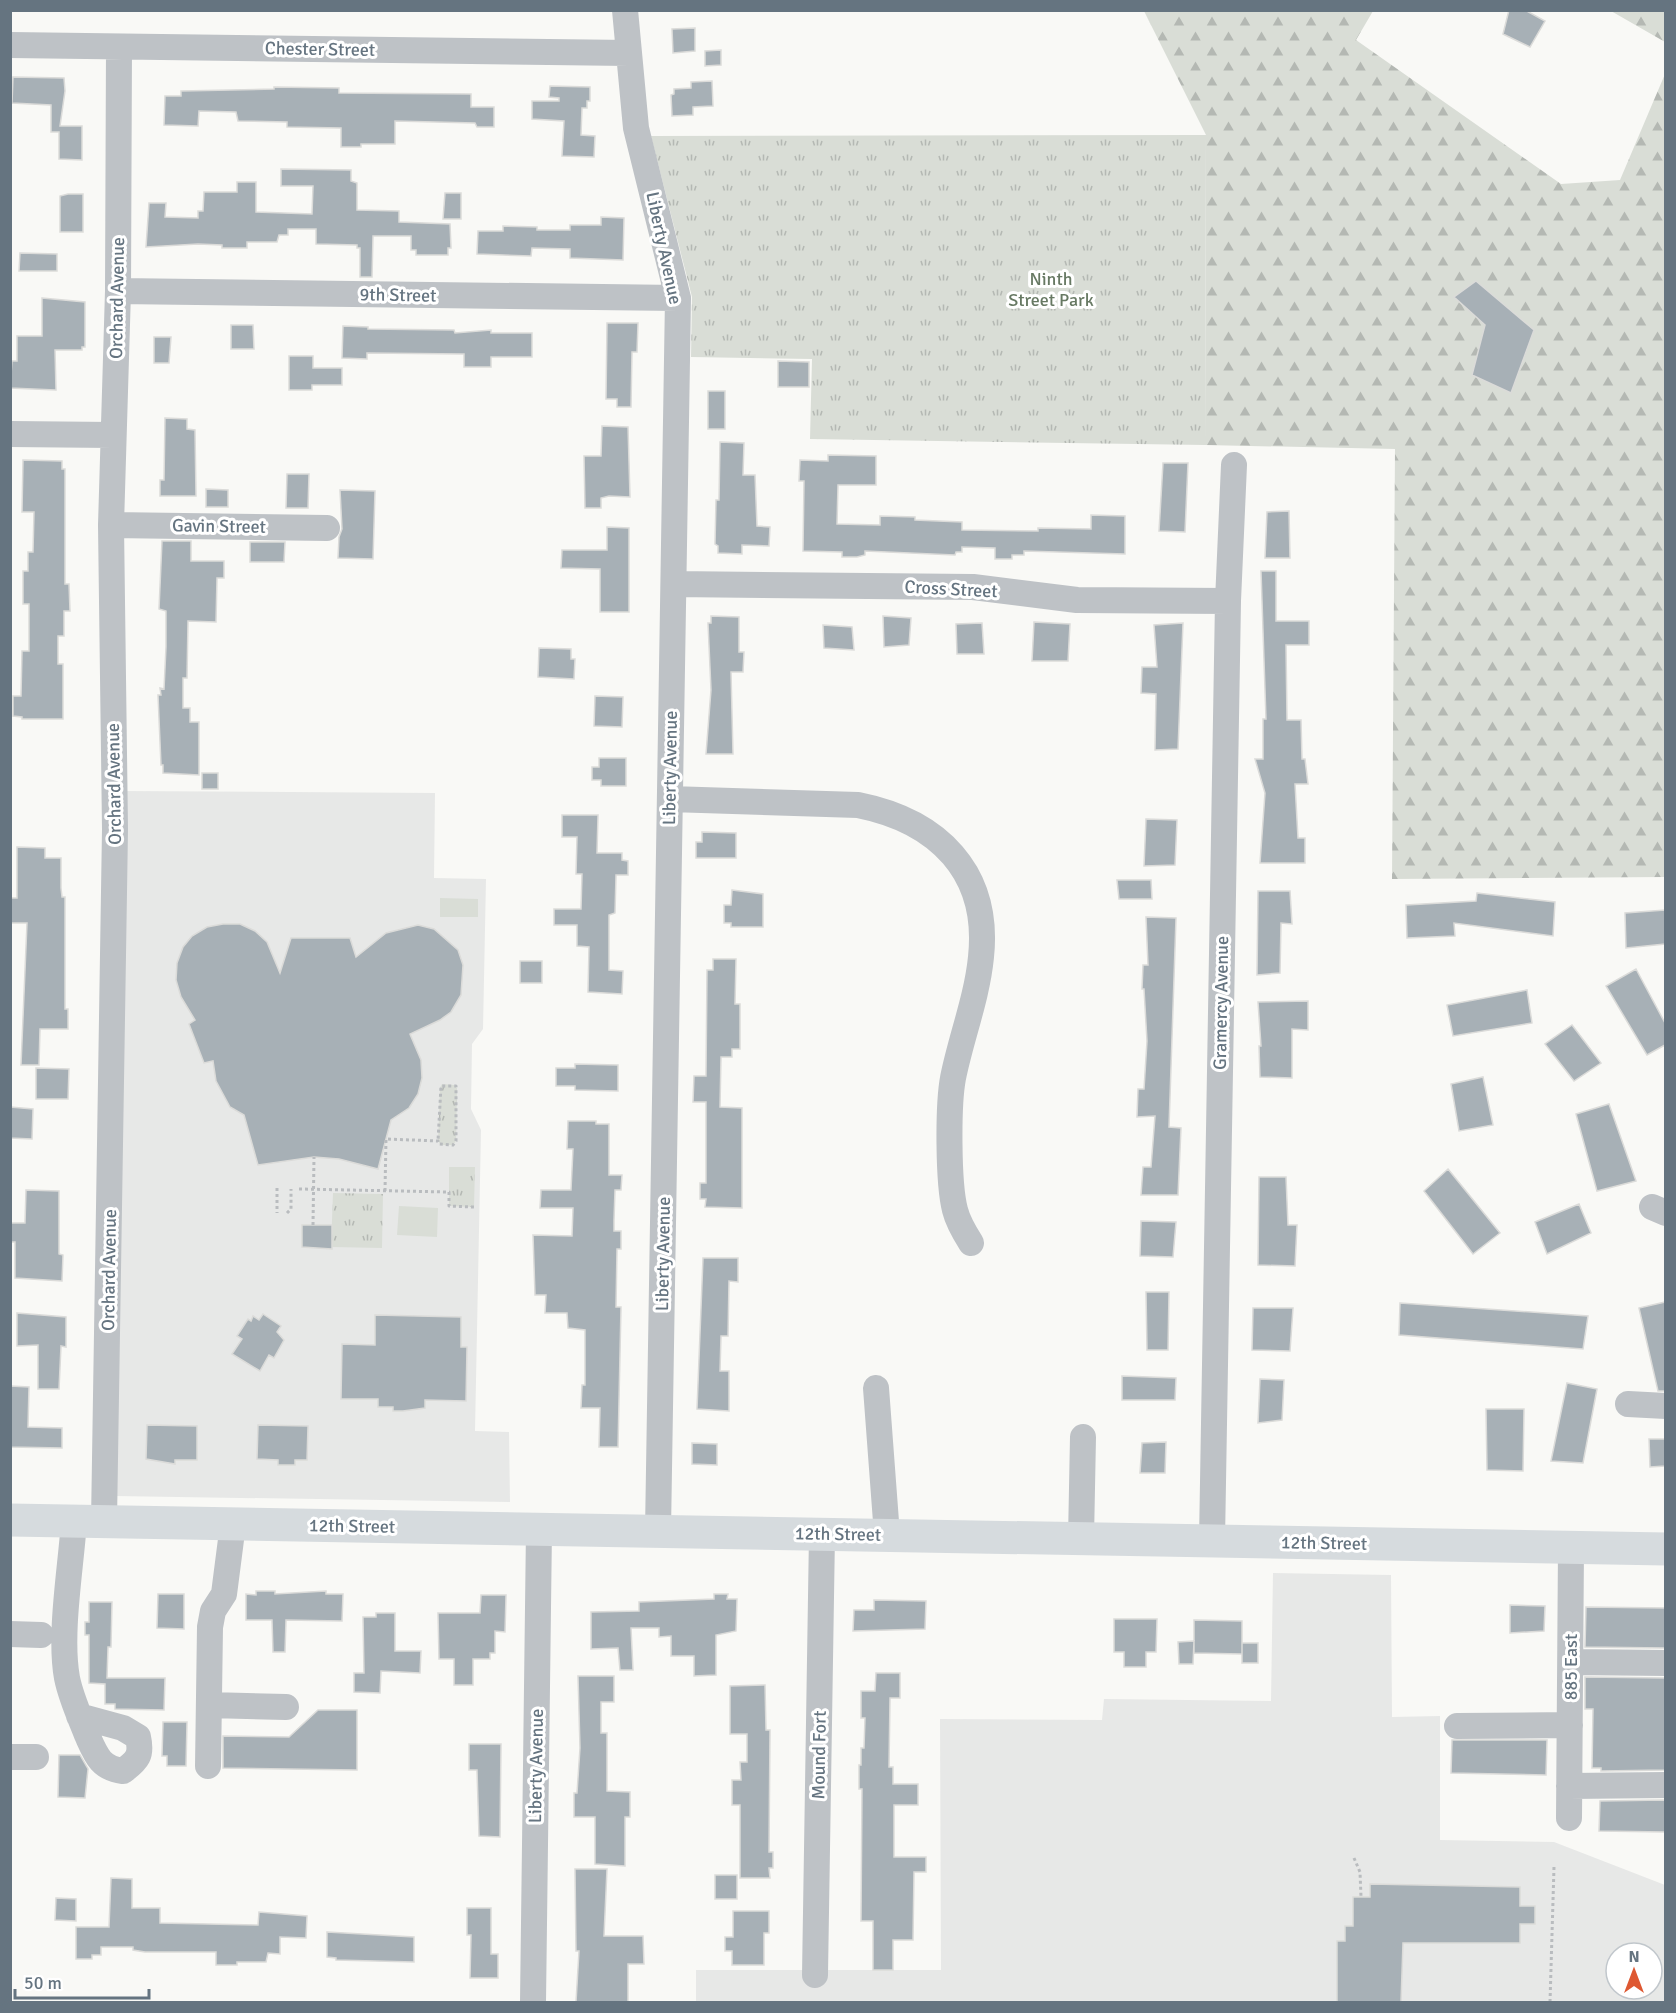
<svg xmlns="http://www.w3.org/2000/svg" width="1676" height="2013" font-family="Signika,sans-serif">
	<defs>
		<pattern id="grass-tufts" width="24" height="20" patternUnits="userSpaceOnUse" patternTransform="scale(1.5)"><rect width="24" height="20" fill="#d9ddd6"/><path d="M3 7l-1-3M5 7V3M7 7l1-3M15 17l-1-3M17 17v-4M19 17l1-3" fill="none" stroke="#b4b8b3"/></pattern>
		<pattern id="forest-firs" width="22" height="20" patternUnits="userSpaceOnUse" patternTransform="scale(1.5)"><rect width="22" height="20" fill="#d9ddd6"/><path d="M5 1l3.5 6h-7zM16 11l3.5 6h-7z" fill="#b4b8b3"/></pattern>
	</defs>
	<rect width="100%" height="100%" fill="#f9f9f6"/>
	<path fill="#e7e8e7" fill-rule="evenodd" d="M120,791l315,2 -1,85 52,1 -3,150 -11,15 -1,65 10,21 -6,301 34,1 1,70 -395,-6z
		M1273,1573l118,2 1,142 48,-1v124l114,2 111,43v117h-969v-32h245l-1,-251 162,1 2,-21 167,2zM1616,1953h36v36h-36z"/>
	<path fill="url(#grass-tufts)" d="M1206,135l-1,310 -395,-6 2,-80 -121,-2 1,-60 -41,-161z
		M442,1084l12,1 3,3 -1,53 -3,4h-12l-3,-4 2,-53z
		M449,1167h26l-1,40 -25,-1z
		M333,1193l50,1 -1,54 -51,-1z"/>
	<path fill="url(#forest-firs)" d="M1144,11h229l-17,29 205,144 59,-4 45,-106v803l-273,2 3,-430 -190,-4 1,-310z
		M1611,11h54v31z"/>
	<path fill="#d9ddd6" d="M440,898l38,1v18h-38z
		M399,1206l39,2 -1,29 -40,-2z"/>
	<path fill="#a7b0b6" stroke="#dbdbd9" stroke-width="1.5" d="M1509,10h16l20,11 -15,26 -27,-13z
		M695,28v23l-22,2 -1,-24z
		M721,50v15l-16,1v-15z
		M13,77l51,1 1,13 -5,35h22v34l-23,-1v-27h-8v-27l-39,-2z
		M712,81l1,25 -20,1v8l-21,1 -1,-21 3,-1v-5l17,-1v-6z
		M550,86l40,1v14h-3v7h-5l-1,27 14,1 -1,21 -32,-1 2,-35 -32,-2v-18h27v-3l-10,-1z
		M274,87l65,1v5l132,1v13h23v20h-17l-2,-4 -80,-2v23h-34v3h-20v-19l-54,-1v-5l-49,-1 -2,-9 -37,-1 -1,15 -34,-1 1,-29h16v-5l93,-2z
		M281,169l70,1v11l6,2v27l42,1v11l51,2 1,24h-3v7h-32v-5h-5v-14h-38l-1,41h-12v-29h-3v-3l-41,-1v-15h-28v6h-9l-2,7h-30v6h-25v-3l-24,-1 -52,3 3,-44h17l-1,14 33,1v-7h5l1,-19h33v-10h19v30l56,2 1,-28h-32z
		M445,193h16v26h-18z
		M68,194h15v38h-23v-36z
		M601,217l23,1 -1,42 -53,-2v-9l-38,-1 -1,8 -54,-2 1,-23h25v-5l34,1v3h33v-5h31z
		M20,253l37,1v17h-38z
		M1476,281l58,49 -23,63 -39,-18 13,-50 -31,-28z
		M42,298l43,4v45h-3v3h-27l1,40 -46,-2 2,-27h5v-25h25z
		M607,323h31l-1,29h-5l-1,55h-14v-8h-11z
		M231,325h22l1,24h-23z
		M343,326l25,1v2l86,1 1,3 36,-3v3h41v24h-41v10h-27v-13l-97,-1v6l-25,-1z
		M154,337h17l-2,26h-15z
		M289,356h24v12h29v17h-30v5h-23z
		M778,361l31,1v25h-31z
		M708,391h17v38h-17z
		M165,418l22,1v10l8,1 1,66h-36v-16h4z
		M602,426l26,1 2,70 -21,-1 -8,2v10h-16l-1,-52h17z
		M720,442l24,1 -1,32h12l2,51 13,1 -1,19 -27,-1v9l-24,-1v-7l-3,-2 1,-44h3z
		M828,455l48,1v29h-38l-1,39 43,1v-9l35,1v3l47,2v8l76,1v-3l53,1v-14l34,1v38l-101,-3v4h-12v4h-17v-11l-33,-1v5h-6l-1,3 -90,-4v4l-8,2h-15v-5l-39,-1 1,-70h-5l1,-21 28,1z
		M23,460l39,1v8h3v115h4l1,27h-6v25h-6v28h5v55h-41v-2l-9,-1v-20h8l1,-45h7v-47h-6v-33h5v-19h5l1,-40h-12z
		M1163,463h25l-3,69 -26,-1z
		M287,474h22l-1,34h-22z
		M206,489l22,1v17h-22z
		M340,490l35,1 -2,68 -35,-1 1,-21 3,-8z
		M1289,511l1,47h-25l2,-46z
		M607,527l22,1v84h-29v-43l-39,-1 1,-18h45z
		M162,541h29v20h33v17h-7l-1,44 -28,-1 -1,57h-4v30h7v14h9v53l-36,-2v-8h-2l-3,-70h3l-1,-7 4,1 2,-42v-36l-7,-2z
		M250,542h35l-1,20h-34z
		M1261,571h15v50h33v24h-23l1,75h14l1,39h3l3,25h-13l3,54h7v25h-45l5,-70 -10,-34h8v-40h3z
		M711,616l28,1v35h5l-1,20h-12l2,82h-27l5,-64 -3,-67h3z
		M883,616l28,2 -2,27 -25,2z
		M1034,622l36,2 -2,37h-36z
		M982,623l2,31h-27l-1,-30z
		M1183,623l-5,126 -23,1 1,-56 -15,-1 1,-26h15l-3,-42z
		M823,625l29,2 2,23 -30,-2z
		M539,648l32,1v10h4l-1,20 -36,-2z
		M595,696l28,1 -1,30 -28,-1z
		M599,758h27v28h-25v-6h-9v-13h7z
		M202,773h16v16h-16z
		M562,815h36l-1,38h25v7l6,1v14h-12l-1,38 -6,2v55l14,1 -1,23 -34,-2 1,-45 -12,-1v-21h-23v-16h27l1,-35h-6l1,-37h-15z
		M1146,819l31,1 -2,45 -31,1z
		M702,832l34,1v25h-40v-16h6z
		M17,847l28,1v10h16v30l1,9h3v112h3v20h-28l-1,36h-18l6,-142h-17v-25h7z
		M1117,880h34l1,19h-33z
		M732,890l31,4v33h-32v-4h-7v-18h7z
		M1258,891h32l2,33 -11,-1 -1,50 -23,2z
		M1477,893l78,9 -2,34 -99,-13 1,13 -48,2 -1,-33 70,-4z
		M1665,910v34l-39,4 -1,-35z
		M1146,917l30,1 -7,209 12,1 -3,67h-37l2,-28h8l4,-51 -18,1 1,-28h6l3,-48 -3,-52h-2l1,-24h5z
		M223,924h17l15,7 12,11 13,31 11,-35h59l6,19 30,-24 32,-8 16,4 24,21 5,15 -2,30 -10,17 -11,8 -30,14 11,26 1,18 -4,16 -9,14 -18,12 -13,49 -39,-10 -25,-2 -56,8 -14,-50 -14,-8 -14,-26 -3,-20 -9,2 -15,-39 6,-4 -14,-23 -5,-17 1,-17 6,-16 9,-11 15,-9z
		M713,959h23l-1,45h5v45h-8v8h-11l-1,50 22,1v100l-37,-1 1,-8h-6v-16h6v-81h-13l1,-26h12l1,-106h6z
		M520,961h22v22h-22z
		M1636,969l29,54v22l-18,10 -41,-69z
		M1527,990l5,33 -79,13 -6,-31z
		M1308,1001v29l-16,-1v49l-32,-1 -1,-31h2l-3,-44z
		M1572,1025l29,38 -27,18 -29,-37z
		M575,1064l43,1v26l-43,-1v-4h-19v-18h19z
		M36,1068l33,1 -1,30h-32z
		M1483,1077l10,48 -34,6 -8,-47z
		M1609,1104l27,77 -39,10 -21,-77z
		M10,1107l23,2 -1,30 -22,-1z
		M568,1121h28v3h13v51h13l-1,15h-6l-1,30v11h7v18h-4l-1,58h5l-3,140h-19l1,-39h-19l1,-23h3v-55l-17,-2 -1,-15h-22l1,-18h-11l-2,-60 39,1 1,-28h-33l1,-18h30l2,-41h-6z
		M1448,1169l52,64 -27,21 -49,-63z
		M1259,1177h27l2,48h9l-2,41 -37,-1z
		M26,1190l33,1v63l4,1 -1,26 -47,-3v-36h-5v-19h15z
		M1579,1204l12,29 -44,21 -12,-32z
		M1141,1221l35,1 -3,35 -33,-1z
		M302,1225h30v24l-30,-2z
		M703,1258h35v24l-9,-1 -1,55h-7l-1,35h9v40l-32,-2z
		M1146,1292h23l-1,58h-21z
		M1665,1302v89h-7l-19,-83z
		M1400,1303l188,13 -5,33 -184,-14z
		M1253,1308h40l-3,43 -38,-1z
		M17,1313l49,4v30l-5,-1 -2,43h-21v-44l-21,1z
		M263,1314l18,12 -4,6 7,8 -10,18 -5,-3 -9,16 -28,-17 10,-15 -5,-3 11,-17 3,2 2,-5 6,4z
		M375,1315l86,2v30h6l-1,54 -41,-1v8l-22,3h-10v-4h-15v-8h-37l1,-55 33,1z
		M1122,1376l54,2 -1,22h-53z
		M1260,1379l24,1 -2,40 -24,3z
		M1567,1383l30,6 -14,74 -32,-2z
		M10,1386l19,1 -1,40 34,1v20l-52,-1z
		M1486,1409h38l-1,62 -36,-1z
		M147,1425l50,1v34h-22v4l-29,-5z
		M258,1425l50,1 -1,34h-12v5h-17v-5l-21,-1z
		M1649,1439h16v27l-15,1z
		M1166,1442l-1,31h-25l2,-30z
		M692,1443l25,1v21l-25,-1z
		M256,1591h19v3l51,-3v3h17l-1,27 -56,-1 -1,32h-12l-1,-32h-26v-26l10,1z
		M158,1594h26v35l-27,-1z
		M714,1594h14l-1,5h10l-1,32 -20,4v40l-22,1v-20h-23v-20l-12,1v-9h-28l2,42h-13l-2,-22 -27,1v-37l48,-1v-9l75,-3z
		M481,1595h25l-1,37 -10,-1v22h-5v6h-17v26h-19v-26h-15l-1,-46h42z
		M874,1600l52,1 -1,28 -72,2 1,-21h20z
		M89,1602h23l-1,45h-3l-1,31h58l-1,32 -49,-1v-5h-10v-20l-16,-1v-48h-4v-13h4z
		M1510,1605l35,1 -1,25 -34,2z
		M1586,1607l79,1v40l-80,-1z
		M376,1613h19v38h26l-1,22 -39,-2 -1,22 -26,-1v-19h10l-1,-56h13z
		M1114,1619h43l-1,33h-10v15h-22v-15h-10z
		M1194,1620l48,1v33l-48,-1z
		M1194,1641l-1,23h-14l-1,-22z
		M1242,1643h16v20h-16z
		M876,1673h24v25h-10l-1,69h4v17h25v21h-24v52h32v15h-12l-1,68h-20v30h-20v-49h-12l1,-132h-3v-24h2v-17h3l1,-30h-4v-27h14z
		M578,1676h36v26h-13v31h6v58l23,1v25h-5v49l-30,-2v-47h-21v-24h3l3,-45z
		M1585,1677l80,1v92l-64,1v-3h-9l1,-59h-8z
		M765,1685l1,45h4l-1,122h4v16h-4l1,10h-30v-73h-8v-25h9l-1,-18h7v-28h-17v-48z
		M318,1710h39v60l-134,-2v-32l66,1z
		M163,1722h24l-1,44h-19v-10h-5z
		M1452,1740h95l-1,35 -95,-2z
		M469,1744h32l-1,93 -21,-1 -2,-66h-8z
		M59,1755h21l8,14 -3,29 -27,-1z
		M1665,1800v32l-66,-1 1,-30z
		M575,1869h32l-3,67h39l1,28h-16v38h-52l3,-51h-3z
		M715,1875h22v24h-22z
		M111,1878l21,1v29h28v15l98,2 1,-13 48,4 -1,22 -26,-1v17l-12,-1 -2,9h-29v3h-21v-13h-71l-12,-2v-3h-32v8h-9v4h-16v-32h33z
		M1370,1884l150,3v19h15v18h-15v19h-117l-2,59h-64v-61h8v-15h8v-29h17z
		M56,1898l20,1v22l-21,-1z
		M467,1908h24v46h7v24h-28l1,-43h-4z
		M733,1911h36v22h-5v32h-32v-14h-7v-14h8z
		M327,1932l87,5v25l-78,-2v-2l-9,-1z"/>
	<g fill="none" stroke-linecap="round" stroke-linejoin="round">
		<path stroke="#b9bcbf" stroke-width="3" stroke-dasharray="3 3" stroke-linecap="butt" d="M277,1188v25
			M299,1189l150,3v14l25,1
			M385,1191l1,-52 52,2 1,3 14,1 3,-4v-55h-15l-3,55
			M287,1213l4,-4v-20
			M313,1225l1,-68
			M1354,1858l6,14 1,25
			M1550,2002l4,-135"/>
		<path stroke="#bec2c6" stroke-width="26" d="M625,10l11,118 42,170 -20,1233
			M10,45l619,8
			M118,291l560,7
			M10,434l103,1
			M111,525l216,3
			M674,584l299,3 104,13 151,1
			M670,799l188,6c80,16 132,67 123,152 -4,41 -20,81 -28,121 -5,27 -5,105 2,132 3,12 9,22 16,33
			M1652,1207l14,6
			M876,1388l11,147
			M1628,1404l38,2
			M74,1521c-3,46 -15,113 -7,157 4,20 13,39 20,57 9,20 13,33 36,36 15,-11 19,-16 15,-34l-15,-9 -44,-12
			M104,1522l11,-693 -4,-304 7,-234 1,-244
			M1081,1539l2,-102
			M1212,1541l16,-940 6,-136
			M10,1634l31,1
			M1571,1662l95,1
			M209,1705l77,2
			M1457,1726l113,-1
			M10,1757h26
			M208,1766l2,-139 3,-16 11,-17 9,-70
			M1569,1786l97,-1
			M1569,1818l2,-271
			M815,1975l7,-441
			M533,2002l6,-473"/>
		<path stroke="#d6dbde" stroke-width="33" d="M10,1520l1656,29"/>
	</g>
	<g text-anchor="middle" dominant-baseline="central" stroke-width="6" stroke-linejoin="round" paint-order="stroke">
		<g font-size="18" fill="#657480" stroke="#fff">
			<text transform="translate(320 49) rotate(1)">Chester Street</text>
			<text transform="translate(664 248) rotate(78)">Liberty Avenue</text>
			<text transform="translate(398 295) rotate(1)">9th Street</text>
			<text transform="translate(117 298) rotate(-89)">Orchard Avenue</text>
			<text transform="translate(219 526) rotate(1)">Gavin Street</text>
			<text transform="translate(951 589) rotate(3)">Cross Street</text>
			<text transform="translate(670 768) rotate(-89)">Liberty Avenue</text>
			<text transform="translate(114 784) rotate(-91)">Orchard Avenue</text>
			<text transform="translate(1221 1003) rotate(-89)">Gramercy Avenue</text>
			<text transform="translate(663 1254) rotate(-89)">Liberty Avenue</text>
			<text transform="translate(109 1270) rotate(-89)">Orchard Avenue</text>
			<text transform="translate(352 1526) rotate(1)">12th Street</text>
			<text transform="translate(838 1534) rotate(1)">12th Street</text>
			<text transform="translate(1324 1543) rotate(1)">12th Street</text>
			<text transform="translate(1571 1667) rotate(-90)">885 East</text>
			<text transform="translate(819 1755) rotate(-89)">Mound Fort</text>
			<text transform="translate(536 1766) rotate(-89)">Liberty Avenue</text>
		</g>
		<g font-size="18" fill="#677963" stroke="#fff">
			<text x="1051" y="279">Ninth<tspan x="1051" dy="21">Street Park</tspan></text>
		</g>
	</g>
	<rect width="1676" height="2013" fill="none" stroke="#657480" stroke-width="24"/>
	<g transform="translate(1634 1971)"><circle r="28" fill="#ffffff" stroke="#c1c7cc" stroke-width="1.5"/>
	<path d="M0-4.5L10 22L0 15L-10 22Z" fill="#de5832"/>
	<text y="-9" font-size="16" font-weight="bold" text-anchor="middle" fill="#657480">N</text>
	</g>
	<path d="M15 1989v9h134v-9" fill="none" stroke="#657480" stroke-width="3"/>
	<text x="24" y="1989" font-size="18" fill="#657480" stroke="#ffffff" stroke-width="4.5" paint-order="stroke">50 m</text>
</svg>
